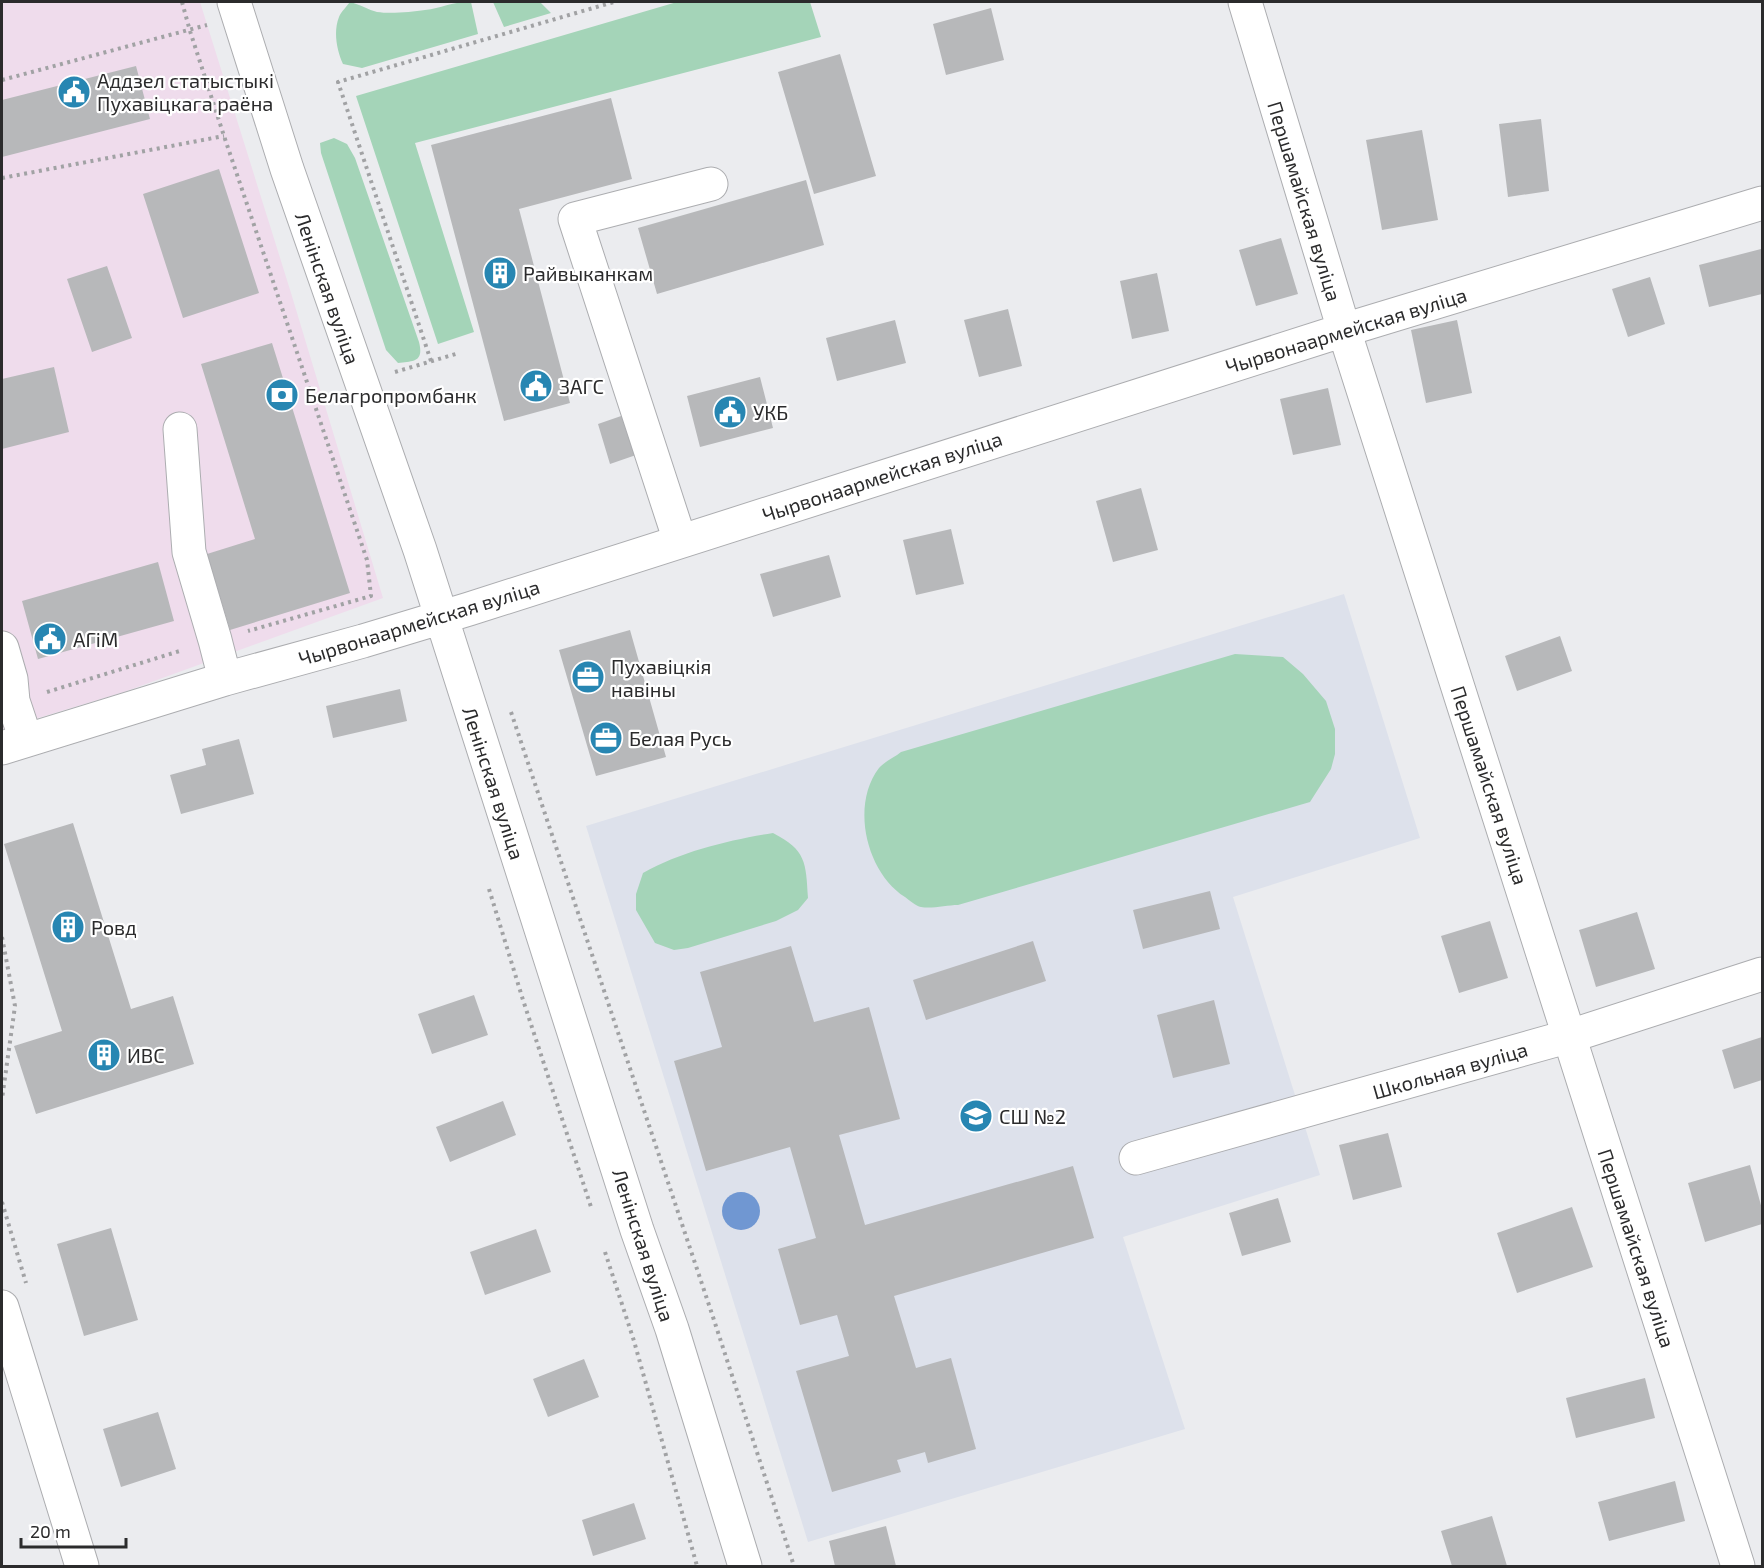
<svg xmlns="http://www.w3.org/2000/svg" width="1764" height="1568" font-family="'Exo 2',sans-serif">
	<rect width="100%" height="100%" fill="#ebecef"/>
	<path fill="#efdcec" d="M2,2h198l91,291 92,305 -259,94 -122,37z"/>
	<path fill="#dde1eb" d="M1344,594l76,244 -187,59 87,278 -197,62 62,192 -377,113 -222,-716z"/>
	<path fill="#a4d4b8" d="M350,2c9,2 19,8 27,10 14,2 34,0 48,-2 17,-2 29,-9 46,-8l7,32 -116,34 -19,-4c-6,-13 -10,-32 -4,-47 2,-5 8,-11 11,-15z
		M493,2h47l11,11 -47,14z
		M677,2h133l11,35 -406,106 59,189 -36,12 -82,-248z
		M334,138l13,6 8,14 64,184c5,20 -5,19 -21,21l-12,-13 -65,-197 -1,-10z
		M1235,654l48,3 20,17 23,27 9,28v25l-4,15 -21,33 -352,103c-11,0 -26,4 -37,2 -5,-1 -12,-7 -16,-10 -38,-24 -55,-91 -26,-129 5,-6 16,-11 22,-16z
		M773,833c33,17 33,29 35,65l-10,12 -22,11 -88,27 -14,2 -19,-7 -19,-33v-16l7,-21c39,-22 87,-33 130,-40z"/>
	<path fill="#7097d2" d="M722 1211a19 19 0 1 1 38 0a19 19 0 1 1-38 0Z"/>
	<path fill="#b7b8ba" d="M991,8l13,52 -58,15 -13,-51z
		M840,54l36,122 -62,18 -36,-122z
		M136,66l14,53 -148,38v-57z
		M611,98l21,81 -113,30 51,194 -66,18 -73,-276z
		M1541,119l8,72 -41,6 -9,-73z
		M1422,130l16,90 -56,10 -16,-90z
		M219,169l40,124 -76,25 -40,-124z
		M806,180l18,65 -167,49 -19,-66z
		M1281,238l17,56 -42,12 -17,-56z
		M1761,249l1,8v37l-53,13 -10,-42z
		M107,266l25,72 -40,14 -25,-73z
		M1157,273l12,58 -37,8 -12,-58z
		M1650,277l15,47 -37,13 -16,-48z
		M1008,309l14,57 -43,11 -15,-57z
		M895,320l11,43 -69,18 -11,-43z
		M1457,320l15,73 -46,10 -15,-73z
		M272,343l78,250 -120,37 -23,-76 48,-15 -54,-175z
		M54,367l15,65 -67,17v-70z
		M760,377l13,51 -73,19 -13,-51z
		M1328,388l13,57 -48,10 -13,-56z
		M624,415l12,40 -26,9 -12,-40z
		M1141,488l17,62 -45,12 -17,-61z
		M951,529l13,55 -48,11 -13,-55z
		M829,555l12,42 -68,20 -13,-43z
		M158,562l16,59 -136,38 -16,-58z
		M630,630l36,127 -70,19 -37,-126z
		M1560,636l12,35 -55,20 -12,-35z
		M400,689l7,32 -74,17 -7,-32z
		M239,739l15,55 -73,20 -11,-39 36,-10 -4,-16z
		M73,823l58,186 42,-13 21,68 -158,50 -22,-68 48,-15 -58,-187z
		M1210,891l10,38 -77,20 -10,-39z
		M1637,912l18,57 -59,18 -17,-57z
		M1490,921l18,57 -49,15 -18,-57z
		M1033,941l13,40 -120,39 -13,-40z
		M791,946l23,76 55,-15 31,112 -61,16 26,90 208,-59 21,72 -200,58 22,72 35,-10 25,91 -48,14 -3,-11 -28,8 4,12 -69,20 -36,-121 53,-15 -12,-41 -37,10 -22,-76 38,-11 -26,-91 -84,24 -32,-110 48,-14 -22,-75z
		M474,995l14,40 -56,19 -14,-40z
		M1214,1000l16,64 -57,14 -16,-63z
		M1762,1037v43l-28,9 -12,-39z
		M503,1101l13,34 -66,27 -14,-35z
		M1388,1133l14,54 -49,13 -14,-55z
		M1750,1165l12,44v15l-57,18 -17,-59z
		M1278,1198l13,44 -49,14 -13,-43z
		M1572,1207l21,60 -76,26 -20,-60z
		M111,1228l27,92 -54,16 -27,-92z
		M536,1229l15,43 -66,23 -15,-43z
		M584,1359l15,38 -51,20 -15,-38z
		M1645,1378l10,40 -79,20 -10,-40z
		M158,1412l18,57 -55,18 -18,-58z
		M1675,1481l10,40 -76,20 -11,-39z
		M634,1503l12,36 -53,17 -11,-36z
		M1492,1516l15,50h-55l-11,-35z
		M886,1526l10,40h-61l-6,-25z"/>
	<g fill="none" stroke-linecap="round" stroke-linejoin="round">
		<g stroke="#acadb0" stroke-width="35">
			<path id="minor" d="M234,2l53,167 133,381 217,680 35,99 73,237
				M1245,2l99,328 394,1236
				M180,429l9,123 26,88 10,39
				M680,541l-105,-322 136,-35
				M2,648l9,31 2,22 13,39
				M2,748l223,-69 138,-38 106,-32 875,-279 418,-127
				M1136,1158l434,-122 192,-62
				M2,1307l80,259"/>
		</g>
		<path stroke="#a1a2a4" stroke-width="4" stroke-dasharray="3 4.5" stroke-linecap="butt" d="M182,2l8,29 34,105 143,424 4,36 -123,35
			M2,80l205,-55
			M2,178l222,-42
			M431,361l-93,-279 276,-80
			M395,372l64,-19
			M47,692l136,-42
			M511,712l202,605 81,249
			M489,889l34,111 69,210
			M2,937l13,69 -13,93
			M2,1202l24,81
			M605,1252l29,89 63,225"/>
		<use href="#minor" stroke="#fff" stroke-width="33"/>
	</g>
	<defs>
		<g id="civic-disc" transform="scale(1.725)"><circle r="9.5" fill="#2786b2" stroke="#fff"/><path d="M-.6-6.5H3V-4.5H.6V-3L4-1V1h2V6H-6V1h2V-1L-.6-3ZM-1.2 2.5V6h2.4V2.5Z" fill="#fff"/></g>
		<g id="building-disc" transform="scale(1.725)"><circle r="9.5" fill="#2786b2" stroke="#fff"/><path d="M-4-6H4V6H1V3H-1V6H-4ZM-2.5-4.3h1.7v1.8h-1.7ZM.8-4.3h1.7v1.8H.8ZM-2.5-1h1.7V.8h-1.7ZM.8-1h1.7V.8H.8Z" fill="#fff"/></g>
		<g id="bank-disc" transform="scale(1.725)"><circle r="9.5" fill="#2786b2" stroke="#fff"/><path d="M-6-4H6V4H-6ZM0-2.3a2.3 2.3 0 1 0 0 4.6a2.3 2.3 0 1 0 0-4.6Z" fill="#fff"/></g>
		<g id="office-disc" transform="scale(1.725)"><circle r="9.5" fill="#2786b2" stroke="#fff"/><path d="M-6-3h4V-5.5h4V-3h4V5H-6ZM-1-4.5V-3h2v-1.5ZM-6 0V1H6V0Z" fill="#fff"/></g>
		<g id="school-disc" transform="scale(1.725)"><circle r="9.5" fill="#2786b2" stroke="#fff"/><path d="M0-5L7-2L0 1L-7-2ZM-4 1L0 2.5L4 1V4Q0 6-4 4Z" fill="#fff"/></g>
	</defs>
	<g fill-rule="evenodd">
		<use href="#civic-disc" x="74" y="92"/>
		<use href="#building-disc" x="500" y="273"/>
		<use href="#civic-disc" x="536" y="386"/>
		<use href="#bank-disc" x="282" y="395"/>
		<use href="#civic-disc" x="730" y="412"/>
		<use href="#civic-disc" x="50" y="639"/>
		<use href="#office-disc" x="588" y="677"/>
		<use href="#office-disc" x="606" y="738"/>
		<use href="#building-disc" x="68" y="927"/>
		<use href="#building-disc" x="104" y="1055"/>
		<use href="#school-disc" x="976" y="1116"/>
	</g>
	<g text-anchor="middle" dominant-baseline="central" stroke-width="4.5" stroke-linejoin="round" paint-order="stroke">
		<g font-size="20" fill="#2b2b2c" stroke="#fff" text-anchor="start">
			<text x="97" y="80">Аддзел статыстыкі<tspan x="97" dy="23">Пухавіцкага раёна</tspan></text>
			<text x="523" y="273">Райвыканкам</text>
			<text x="559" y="386">ЗАГС</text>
			<text x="305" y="395">Белагропромбанк</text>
			<text x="753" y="412">УКБ</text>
			<text x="73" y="639">АГіМ</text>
			<text x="611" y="666">Пухавіцкія<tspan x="611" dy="23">навіны</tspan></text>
			<text x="629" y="738">Белая Русь</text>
			<text x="91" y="927">Ровд</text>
			<text x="127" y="1055">ИВС</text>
			<text x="999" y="1116">СШ №2</text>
		</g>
		<g font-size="20" fill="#2b2b2c" stroke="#fff">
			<text transform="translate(1305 201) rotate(73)">Першамайская вуліца</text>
			<text transform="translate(328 288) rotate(71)">Ленінская вуліца</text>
			<text transform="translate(1346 330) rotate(-17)">Чырвонаармейская вуліца</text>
			<text transform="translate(882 476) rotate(-18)">Чырвонаармейская вуліца</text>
			<text transform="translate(419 622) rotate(-17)">Чырвонаармейская вуліца</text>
			<text transform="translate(494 783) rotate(72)">Ленінская вуліца</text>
			<text transform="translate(1490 785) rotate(72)">Першамайская вуліца</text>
			<text transform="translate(1450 1070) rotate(-16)">Школьная вуліца</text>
			<text transform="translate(644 1245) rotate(72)">Ленінская вуліца</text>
			<text transform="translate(1637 1248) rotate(72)">Першамайская вуліца</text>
		</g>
	</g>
	<rect width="1764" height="1568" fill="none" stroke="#2b2b2c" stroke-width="6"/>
	<path d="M21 1538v9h105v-9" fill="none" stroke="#2b2b2c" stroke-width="3"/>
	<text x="30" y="1538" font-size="18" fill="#2b2b2c" stroke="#ffffff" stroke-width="4.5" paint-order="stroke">20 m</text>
</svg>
